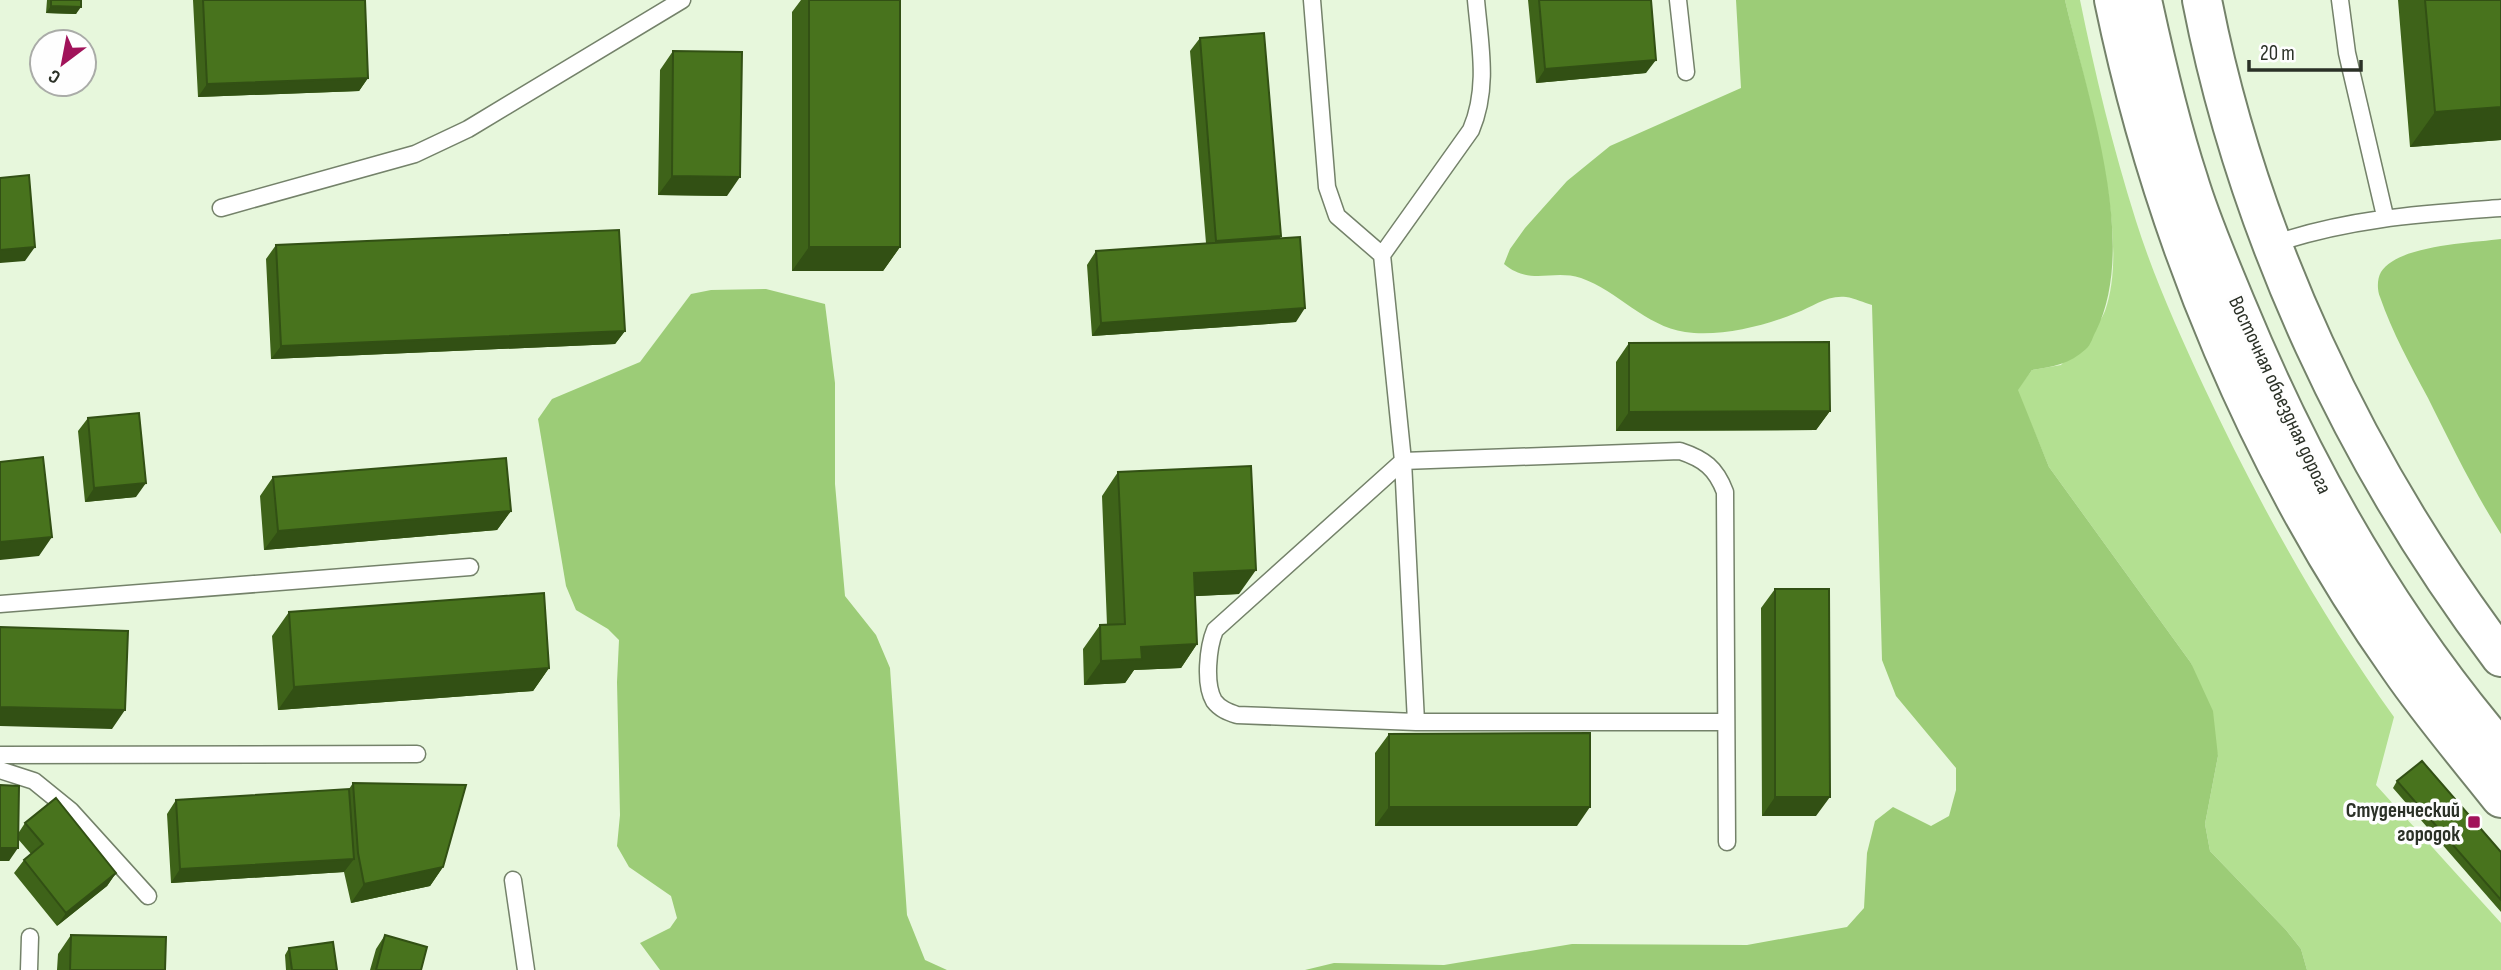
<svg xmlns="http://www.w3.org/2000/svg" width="2501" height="970" font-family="'Sofia Sans Condensed',sans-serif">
	<rect width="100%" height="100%" fill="#e7f7dc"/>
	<path fill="#b3e091" d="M2065,0h15c15,74 33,148 56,221 18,57 43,112 68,166 54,115 116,227 190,330l-18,68 125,138v47h-194l-6,-21 -15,-19 -76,-79 -5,-27 13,-68 -27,-93 -142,-196 -32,-77 15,-20 29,-5c12,-13 38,-38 44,-54 28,-78 -22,-230 -40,-311z"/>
	<path fill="#9ccc77" d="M1736,0h329c21,93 75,242 31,331 -3,5 -5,14 -10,18 -16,15 -34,18 -54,21l-14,20 31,77 142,196 22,48 5,45 -13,68 5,27 76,79 15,19 6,21h-1002l29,-7 110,2 128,-21 175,1 100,-18 17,-19 3,-55 8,-32 18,-14 38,19 18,-10 7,-26v-22l-60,-72 -14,-36 -10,-355c-8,-2 -17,-7 -26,-8 -20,-2 -33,10 -50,16 -32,13 -76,24 -111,19 -40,-6 -67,-41 -104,-54 -29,-9 -51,8 -77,-14l6,-15 15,-21 42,-47 43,-35 131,-58z
		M2501,239v295c-28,-44 -50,-90 -73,-136 -17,-32 -36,-66 -48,-101 -3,-7 -3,-18 1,-25 17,-27 90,-29 120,-33z
		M766,289l59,15 10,79v101l10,112 31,39 14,33 17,247 18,45 22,10h-287l-20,-27 30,-15 7,-10 -6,-22 -42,-29 -12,-21 3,-31 -3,-133 2,-42 -11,-11 -32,-19 -10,-24 -28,-167 14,-20 88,-37 51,-68 20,-4z"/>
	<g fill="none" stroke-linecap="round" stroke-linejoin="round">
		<g stroke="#74826a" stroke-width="19">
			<path id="service" d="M1312,0l15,187 10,29 45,39 21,206 13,261
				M1678,0l8,72
				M2340,0l7,53 38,163
				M221,208l194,-54 53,-25 214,-129
				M2273,244c78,-26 147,-30 228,-36
				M1382,255l89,-125c18,-42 9,-85 5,-130
				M0,604l470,-37
				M1725,722h-309l-179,-7c-9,-3 -17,-6 -23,-14 -10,-17 -6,-54 1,-71l188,-169 277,-10c24,8 36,17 45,41l2,350
				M0,755l417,-1
				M0,770l34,11 37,30 77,85
				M513,880l13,90
				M29,970l1,-33"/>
		</g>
		<g stroke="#74826a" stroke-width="42">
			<path id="primary" d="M2114,0c49,237 146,470 286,668 31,45 67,87 101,130
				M2142,0c13,60 27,121 46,179 13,44 32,86 49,128 66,160 152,312 264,443
				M2202,0c46,236 154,465 299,657"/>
		</g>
		<use href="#service" stroke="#fff" stroke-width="16"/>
		<use href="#primary" stroke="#fff" stroke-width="38"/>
	</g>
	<path fill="#3e6319" d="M47,0h34l-5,14 -30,-1z
		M193,0h172l3,78 -9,13 -161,6z
		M801,0h99v247l-17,24h-91v-259z
		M1528,0h123l-5,73 -110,10z
		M2398,0h103v140l-91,7z
		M1200,38l81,198 -1,2 16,84 -204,14 -5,-71 9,-14 110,-8 -16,-192z
		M673,51l54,145 -69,-1 2,-125z
		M276,245l349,86 -10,13 -344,15 -5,-100z
		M1629,343l201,68 -14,19 -200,1v-69z
		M88,418l48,79 -51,5 -7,-71z
		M1118,472l121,122 -44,2 2,48 -16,24 -47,2 -9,13 -41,2 -1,-36 17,-24h7l-5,-129z
		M273,477l238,34 -14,19 -233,20 -4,-54z
		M1775,589l41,227h-54l-1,-208z
		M289,612l260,56 -16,23 -255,19 -6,-74z
		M1389,734l188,92h-202v-73z
		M2397,781l104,71v60l-108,-124z
		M353,783l90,84 -13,19 -79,17 -7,-31 -173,11 -4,-69 9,-14 173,-11z
		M25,823l91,50 -9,13 -50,40 -43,-53 10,-13 7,-6 -13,-15 -9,22h-9z
		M71,935l94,35h-108l1,-16z
		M385,935l36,35h-51l6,-21z
		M289,948l48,22h-51l-1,-15z"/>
	<path fill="#325014" d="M51,6l30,1 -5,7 -30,-1z
		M1656,60l-10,13 -110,10 9,-14z
		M368,78l-9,13 -161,6 9,-13z
		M2501,107v33l-91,7 25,-35z
		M672,176l68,1 -13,19 -69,-1z
		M1281,236l-9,13 -65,6 9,-14z
		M35,247l-10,14 -25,2v-13z
		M809,247h91l-17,24h-91z
		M1305,308l-9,14 -204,14 9,-13z
		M625,331l-10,13 -344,15 10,-13z
		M1830,411l-14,19 -200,1 13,-19z
		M146,483l-10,14 -51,5 9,-14z
		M511,511l-14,19 -233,20 14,-19z
		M52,537l-13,19 -39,4v-18z
		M1256,570l-17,24 -61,3 16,-24z
		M1197,644l-16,24 -47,2 -9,13 -41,2 17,-24 40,-14z
		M549,668l-16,23 -255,19 16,-23z
		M0,707l125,3 -13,19 -112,-3z
		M1775,797h55l-14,19h-54z
		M1389,807h201l-13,19h-202z
		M0,848h18l-9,13h-9z
		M354,859l-10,13 -173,11 9,-14z
		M443,867l-13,19 -79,17 13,-19z
		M116,873l-9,13 -50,40 9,-13z"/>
	<path fill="#48731d" stroke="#325014" stroke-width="2" d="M51,0h30v7l-30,-1z
		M203,0h162l3,78 -161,6z
		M809,0h91v247h-91z
		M1539,0h112l5,60 -111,9z
		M2425,0h76v107l-66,5z
		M1264,33l17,203 -65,5 -16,-203z
		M673,51l69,1 -2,125 -68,-1z
		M29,175l6,72 -35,3v-72z
		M619,230l6,101 -344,15 -5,-101z
		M1300,237l5,71 -204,15 -5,-72z
		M1829,342l1,69 -201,1v-69z
		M139,413l7,70 -52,5 -6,-70z
		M43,457l9,80 -52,5v-80z
		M506,458l5,53 -233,20 -5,-54z
		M1251,466l5,104 -62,3 3,71 -56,3 1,12 -41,2 -1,-36 25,-1 -7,-152z
		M1775,589h54l1,208h-55z
		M544,593l5,75 -255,19 -5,-75z
		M0,627l128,4 -3,79 -125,-3z
		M1590,733v74h-201v-73z
		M2422,761l79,91v48l-104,-119z
		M353,783l113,2 -23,82 -79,17 -6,-31z
		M0,785l19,1 -1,62h-18z
		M349,789l5,70 -174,10 -4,-69z
		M56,798l60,75 -50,40 -42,-53 19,-16 -18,-21z
		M71,935l95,2 -1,33h-95z
		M385,935l42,12 -6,23h-45z
		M333,942l4,28h-45l-3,-22z"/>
	<rect fill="#a1135a" stroke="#fefefe" stroke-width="2.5" x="2467" y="815" width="14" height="14" rx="3.5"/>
	<g text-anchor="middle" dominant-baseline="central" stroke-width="7" stroke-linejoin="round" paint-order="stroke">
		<g font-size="21" fill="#2b3127" stroke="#fefefe">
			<text transform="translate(2280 395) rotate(65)">Восточная объездная дорога</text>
		</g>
		<g font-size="21" font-weight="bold" fill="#2b3127" stroke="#fefefe" text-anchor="end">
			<text x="2460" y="810">Студенческий<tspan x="2460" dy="24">городок</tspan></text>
		</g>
	</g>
	<g transform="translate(63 63) rotate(212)"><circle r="33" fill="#fefefe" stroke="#aaaca8" stroke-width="2"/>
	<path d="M0-5L12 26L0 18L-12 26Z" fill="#a1135a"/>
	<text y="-10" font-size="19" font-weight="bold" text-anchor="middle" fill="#2b3127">С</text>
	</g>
	<path d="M2249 60v10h112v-10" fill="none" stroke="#2b3127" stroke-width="3.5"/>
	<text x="2260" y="60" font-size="21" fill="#2b3127" stroke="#fefefe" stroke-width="5" paint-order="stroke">20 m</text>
</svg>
